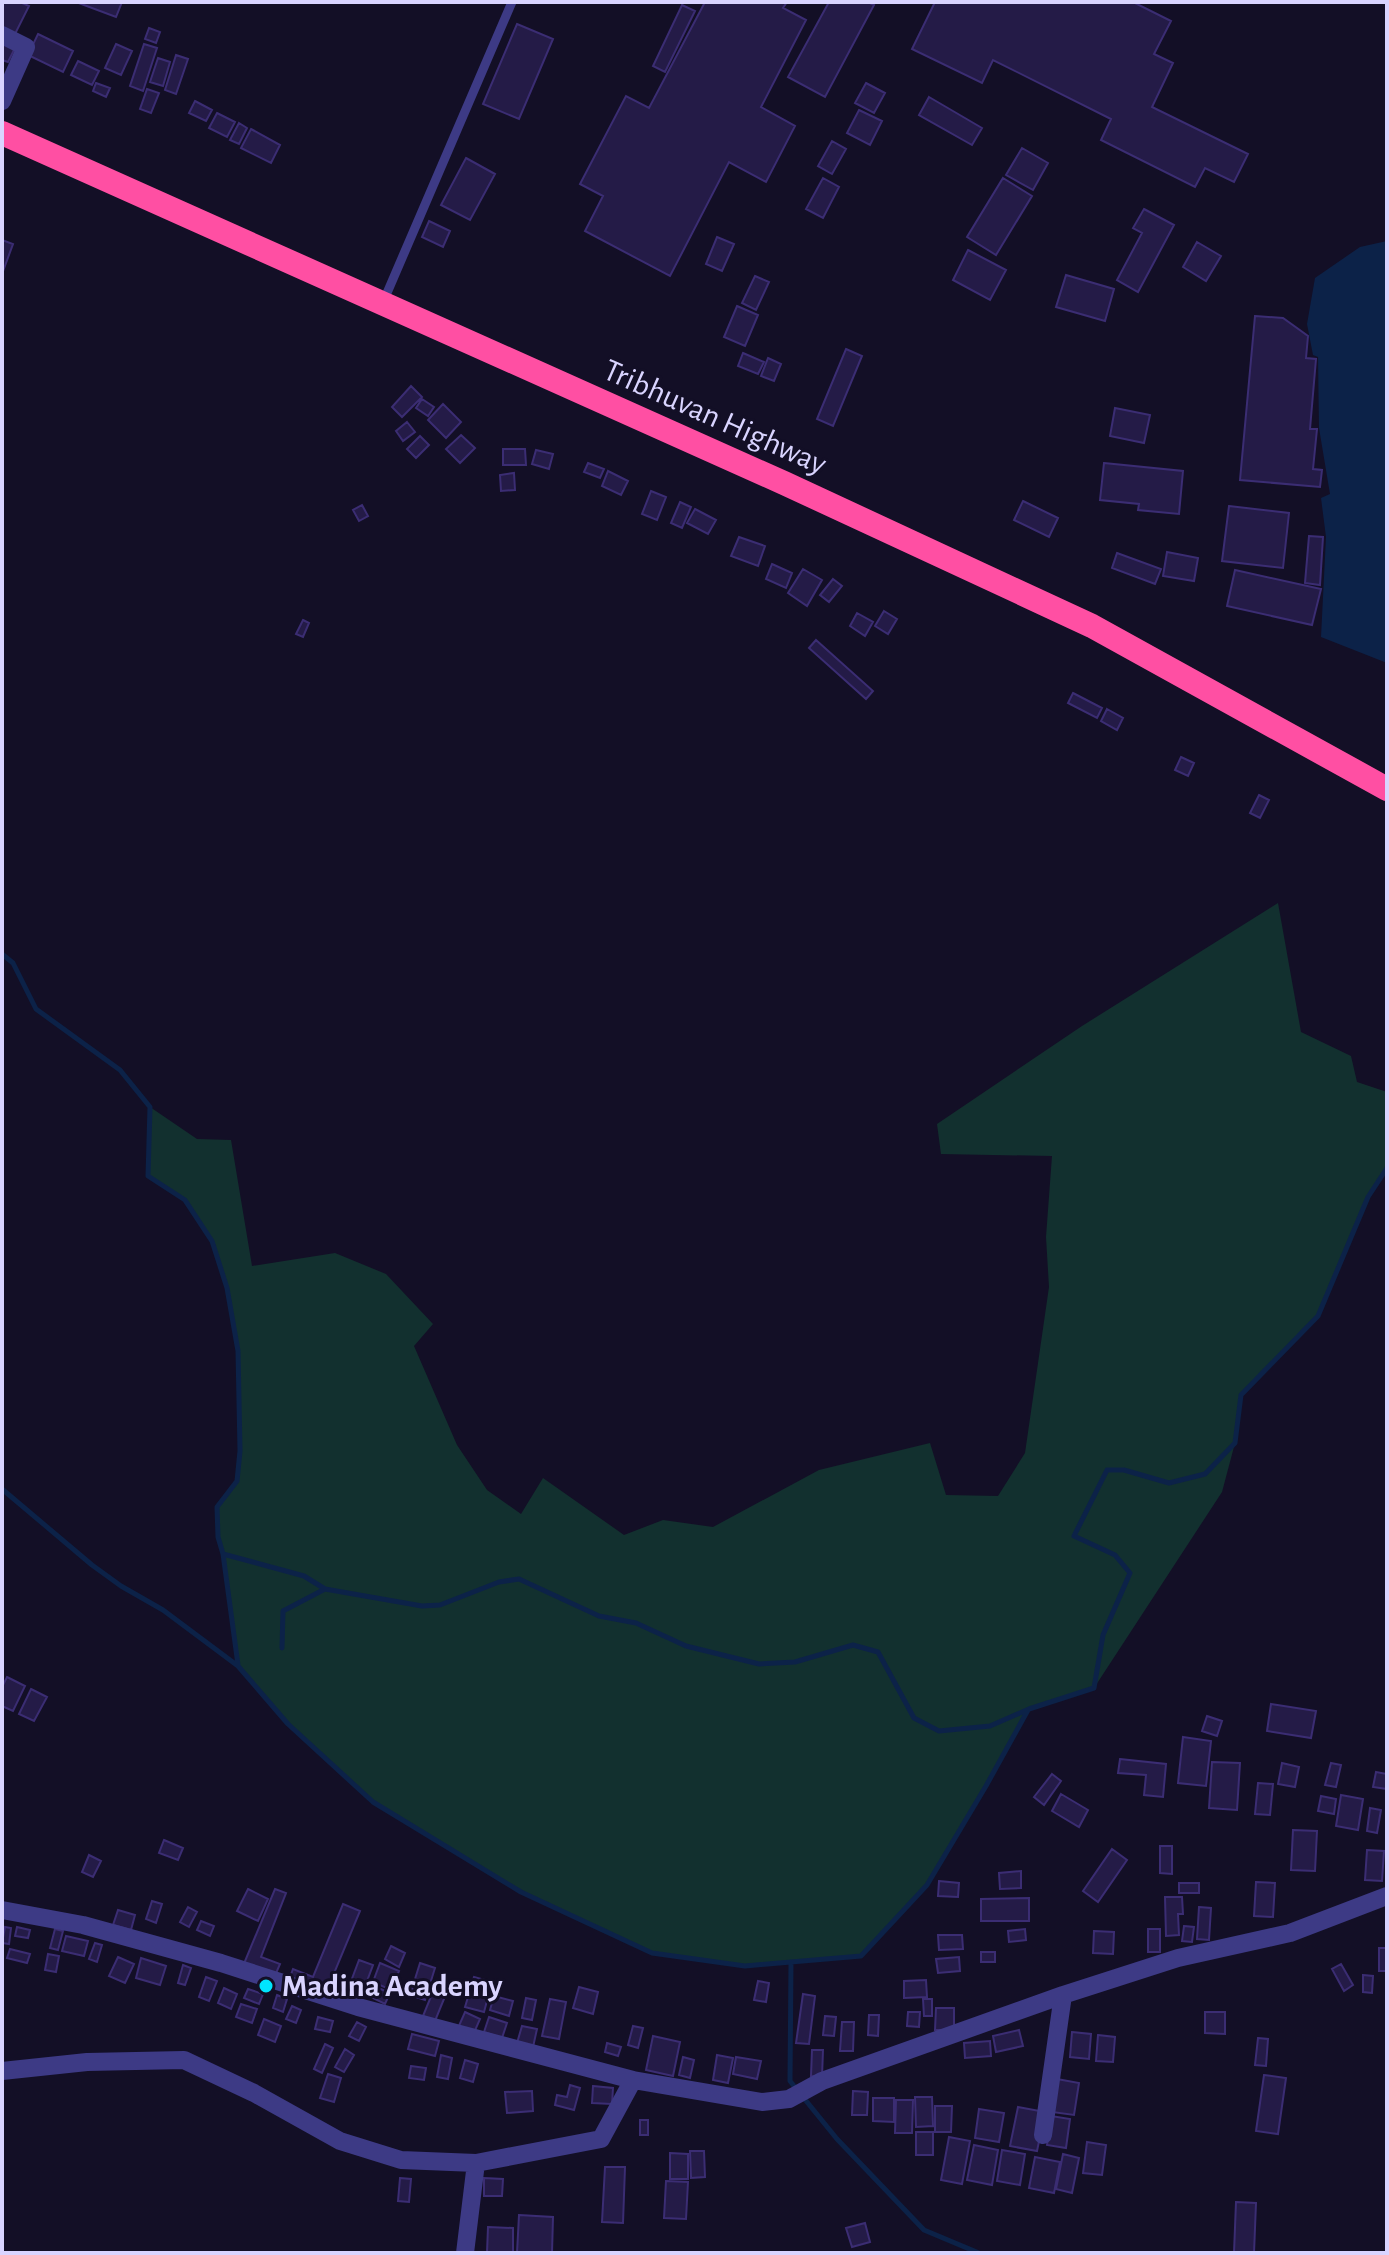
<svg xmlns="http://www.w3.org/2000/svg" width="1389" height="2255" font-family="'Alegreya Sans',sans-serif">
	<rect width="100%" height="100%" fill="#130f26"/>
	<path fill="#12302f" d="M1278,903l23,129 50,24 6,26 30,10v76l-19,29 -50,119 -77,79 -6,48 -13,49 -128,196 -66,21 -42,77 -59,99 -66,71 -116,10 -93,-13 -131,-61 -148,-90 -85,-78 -50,-58 -15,-112c-4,-13 -10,-34 -5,-48 4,-12 18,-17 19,-30 8,-72 2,-224 -53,-276 -10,-10 -24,-17 -36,-24l2,-69 47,32 34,1 21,126 83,-13 51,21 47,50 -19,22 43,99 30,45 34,24 22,-36 81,57 39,-15 50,7 106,-57 111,-27 16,52 52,1 27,-43 24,-166 -3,-50 6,-81 -111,-2 -4,-30 145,-98z"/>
	<path fill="#0c2248" d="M1387,241v422l-66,-26 5,-100 -5,-39 9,-4 -11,-66 -1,-71 -5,-2 -6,-31 8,-46 45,-31z"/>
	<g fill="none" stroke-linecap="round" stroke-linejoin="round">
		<path stroke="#0c2248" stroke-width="5" d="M2,954l11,9 23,46 84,61 30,37 -2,69 37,24 27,41 15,47 11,63 2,100 -3,30 -20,26 1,30 5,17 15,111
			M2,1489l90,76 29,21 42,24 75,56 50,58 85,78 148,90 131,61 93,13 116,-10 66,-71 59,-99 42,-76
			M223,1554l81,22 21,13
			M282,1648l1,-37 42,-22 97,17 18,-1 59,-23 20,-3 80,37 37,7 50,23 73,18 36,-2 58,-17 25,7 36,66 25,13 51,-5 39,-17 65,-21 9,-53 27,-62 -15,-18 -41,-19 33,-66h17l45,13 36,-9 30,-31 6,-48 77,-79 50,-119 19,-29
			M791,1962l-1,119 47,58 87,91 55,23"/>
	</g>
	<path fill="#241b47" stroke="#3b2d73" stroke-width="2" d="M2,2h18l9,4 -14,28 -13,-6z
		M76,2h46l-6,15z
		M705,2h82l-4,6 23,12 -45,87 34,19 -29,56 -37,-20 -59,114 -85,-45 18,-35 -23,-12 46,-88 23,12z
		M829,2h39l6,3 -49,92 -37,-20z
		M935,2h198l38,19 -17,33 19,9 -21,44 96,47 -14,28 -29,-14 -10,19 -94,-47 10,-21 -118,-59 -11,23 -70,-34z
		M682,5l13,6 -30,61 -12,-6z
		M517,24l36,15 -34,80 -36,-15z
		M149,28l11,4 -4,11 -11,-4z
		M38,34l35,17 -10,21 -35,-17z
		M2,39l14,7 -8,16 -6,-2z
		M116,44l16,7 -11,24 -16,-7z
		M144,44l13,4 -14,43 -13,-5z
		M176,55l12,4 -12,35 -11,-4z
		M158,58l12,4 -7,24 -13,-4z
		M78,61l21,10 -7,14 -21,-10z
		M96,83l14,5 -4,9 -13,-6z
		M866,83l19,10 -11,20 -19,-10z
		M147,89l12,4 -8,20 -11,-4z
		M929,97l53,31 -10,17 -53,-30z
		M195,101l17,9 -6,11 -17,-8z
		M859,110l23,11 -12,24 -23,-12z
		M217,113l18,9 -8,15 -18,-9z
		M239,123l8,5 -8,16 -9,-4z
		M251,129l29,16 -9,18 -30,-15z
		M832,141l14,8 -14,25 -14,-8z
		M1022,148l26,15 -15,27 -27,-15z
		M466,158l29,16 -25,46 -29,-15z
		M823,178l16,9 -16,31 -17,-9z
		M1003,178l29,18 -36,59 -29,-18z
		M1144,209l30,16 -36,67 -21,-12 25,-47 -9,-5z
		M429,221l21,10 -7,16 -21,-10z
		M717,237l17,7 -12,27 -16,-7z
		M2,240l11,4 -11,30z
		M1197,242l24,14 -15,25 -23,-14z
		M968,250l38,20 -16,30 -37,-20z
		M1066,275l48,14 -9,32 -49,-14z
		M755,276l14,6 -13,28 -14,-7z
		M737,306l21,9 -13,31 -21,-9z
		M1255,316l28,2 25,18 -2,22 10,1 -6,70h7l-4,40 9,1 -2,17 -80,-7z
		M846,349l16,7 -29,70 -16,-7z
		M743,353l21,9 -6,12 -20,-8z
		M768,358l13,6 -7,17 -13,-5z
		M411,386l11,11 -20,20 -10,-10z
		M422,399l12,8 -6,9 -12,-8z
		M443,404l18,18 -15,16 -18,-18z
		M1115,408l35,7 -6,28 -34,-7z
		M407,422l8,10 -12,9 -7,-10z
		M461,435l14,13 -15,15 -14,-14z
		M420,436l9,9 -13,13 -9,-9z
		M503,449h22l1,16h-23z
		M536,450l17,4 -4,15 -17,-5z
		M588,463l16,6 -4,9 -16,-6z
		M1104,463l79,8 -4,43 -41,-4 1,-6 -39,-4z
		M608,471l20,10 -7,14 -19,-9z
		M514,473l1,17 -14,1 -1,-16z
		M651,491l15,6 -9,23 -15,-6z
		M1023,501l35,17 -9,19 -35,-17z
		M680,502l11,5 -9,21 -11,-5z
		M362,505l6,11 -9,5 -6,-11z
		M1229,506l60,7 -6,55 -61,-7z
		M695,509l21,11 -8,14 -21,-11z
		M1309,536l14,1 -3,48 -15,-2z
		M739,537l26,9 -7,20 -27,-10z
		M1167,552l31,6 -4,23 -31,-5z
		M1117,553l44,16 -6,15 -43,-16z
		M772,564l20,9 -6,15 -20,-9z
		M803,569l19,11 -15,26 -19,-13z
		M1235,570l86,19 -9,36 -85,-19z
		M833,579l9,7 -13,16 -9,-7z
		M884,611l13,8 -9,15 -13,-8z
		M857,613l16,9 -8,14 -15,-10z
		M303,620l6,3 -6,14 -7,-3z
		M816,640l57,51 -7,8 -57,-51z
		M1073,693l29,15 -5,10 -29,-15z
		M1107,709l16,9 -6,12 -16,-9z
		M1181,757l13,6 -6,13 -13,-6z
		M1259,795l10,5 -9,18 -10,-5z
		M7,1677l18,9 -12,25 -11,-5v-19z
		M31,1689l16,8 -13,24 -15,-7z
		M1271,1704l45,7 -5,27 -44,-7z
		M1207,1716l15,5 -5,15 -15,-5z
		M1183,1737l28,4 -5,45 -28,-3z
		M1120,1759l46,5 -3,33 -19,-2 2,-20 -28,-2z
		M1212,1762l28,1 -3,47 -28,-2z
		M1282,1763l17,4 -4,20 -17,-3z
		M1331,1763l10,2 -5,22 -11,-2z
		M1376,1772l11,2v15l-14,-2z
		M1052,1774l9,7 -17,24 -10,-8z
		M1258,1783l15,1 -3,31 -15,-1z
		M1061,1794l27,16 -9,17 -27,-16z
		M1341,1795l22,4 -5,31 -22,-4z
		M1321,1796l15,3 -2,15 -16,-3z
		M1370,1808l11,2 -4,23 -10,-2z
		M1293,1830l24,1 -2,40 -24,-1z
		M164,1840l19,8 -5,12 -19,-7z
		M1160,1846h12v28l-12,-1z
		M1112,1849l15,11 -29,42 -15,-11z
		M1367,1850l17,1 -2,30 -17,-1z
		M89,1855l12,6 -8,16 -11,-5z
		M1021,1871v17l-21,1 -1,-16z
		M939,1881l20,2 -1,14 -20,-1z
		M1256,1882l19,1 -2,34 -19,-1z
		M1179,1883h20v10h-20z
		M248,1889l20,10 -10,22 -21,-10z
		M275,1889l11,4 -25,64 19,7 -6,14 -31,-12z
		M1165,1897h17l1,17h-5l1,21 -13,1z
		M1029,1898v23h-48v-22z
		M152,1901l10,3 -6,19 -10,-4z
		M343,1904l17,7 -35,84 -36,-15 4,-11 20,8z
		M188,1907l9,5 -8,15 -9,-5z
		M1199,1907l12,1 -2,32 -12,-1z
		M118,1910l17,5 -4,15 -18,-5z
		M201,1921l13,5 -4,10 -13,-6z
		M1184,1926l10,1 -2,15 -10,-1z
		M5,1927l6,1 -2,16 -7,-1z
		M17,1927l13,3 -2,8 -13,-2z
		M55,1929l8,2 -5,19 -8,-2z
		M1025,1929l1,11 -17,2 -1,-11z
		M1148,1929h12v23h-12z
		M1094,1931l20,1 -1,22 -20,-1z
		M938,1935h24l1,14 -24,1z
		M66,1936l22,5 -4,15 -22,-5z
		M95,1943l7,2 -5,17 -8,-3z
		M391,1946l14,7 -6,14 -14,-8z
		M1379,1948h8v23h-8z
		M10,1949l20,5 -3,9 -20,-5z
		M981,1952h14v10h-14z
		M48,1954l11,2 -3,16 -11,-2z
		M118,1957l16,7 -9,19 -16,-7z
		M959,1957l1,14 -22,2 -2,-14z
		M141,1958l25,8 -6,19 -24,-7z
		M359,1960l14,5 -12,32 -14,-5z
		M380,1963l19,8 -8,19 -18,-8z
		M420,1963l15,5 -10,32 -15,-5z
		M1341,1964l12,21 -9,6 -12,-22z
		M183,1965l8,3 -6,17 -7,-2z
		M1363,1975l10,1 -1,17 -9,-1z
		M206,1977l11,4 -8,20 -10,-4z
		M474,1977l18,5 -8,30 -19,-5z
		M926,1980l1,17 -23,1v-17z
		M758,1981l11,2 -3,19 -12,-2z
		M376,1987l14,6 -5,11 -14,-7z
		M579,1987l19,5 -5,22 -20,-6z
		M224,1988l13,6 -6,15 -13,-6z
		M248,1989l15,5 -4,10 -15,-6z
		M434,1989l12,5 -11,27 -12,-5z
		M803,1994l12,2 -6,48 -13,-1z
		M277,1995l10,4 -4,13 -10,-4z
		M494,1996l19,5 -4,15 -19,-6z
		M526,1998l10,2 -4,20 -10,-2z
		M550,1999l16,3 -7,37 -17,-3z
		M923,1999h9v17h-8z
		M241,2004l16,5 -5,14 -16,-6z
		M292,2006l9,4 -5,13 -10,-4z
		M936,2008h18v22h-19z
		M465,2012l15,7 -7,16 -15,-7z
		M908,2012h12l-1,15 -12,-1z
		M1205,2012h20v22l-20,-1z
		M869,2015h10l-1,21 -10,-1z
		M825,2016l11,1 -2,19 -11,-1z
		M318,2017l15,4 -3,11 -15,-3z
		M489,2017l18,6 -5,15 -18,-6z
		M264,2019l17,7 -6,16 -17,-7z
		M357,2022l9,5 -7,14 -10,-5z
		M842,2022h12l-1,29h-13z
		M522,2026l15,3 -4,18 -16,-4z
		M633,2026l10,2 -5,20 -10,-3z
		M1019,2030l4,16 -27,6 -3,-16z
		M1072,2032l19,2 -2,25 -19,-2z
		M412,2034l27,7 -4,15 -27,-7z
		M1098,2035l17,2 -2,25 -17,-1z
		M653,2036l27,6 -7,34 -27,-6z
		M1258,2038l10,1 -2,27 -11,-1z
		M990,2041l1,15 -26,2 -1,-15z
		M607,2043l14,4 -3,9 -13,-4z
		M325,2044l8,4 -11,25 -8,-4z
		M345,2049l9,6 -10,17 -9,-5z
		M812,2050h11l-1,27 -11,-1z
		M441,2055l11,3 -4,21 -11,-2z
		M717,2055l16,3 -5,25 -15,-3z
		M683,2057l11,3 -4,18 -11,-3z
		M736,2057l25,4 -4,18 -24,-5z
		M465,2060l13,4 -5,18 -13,-4z
		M411,2066l15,2 -2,12 -15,-2z
		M328,2074l13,4 -7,24 -14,-4z
		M1264,2075l22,3 -8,56 -22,-3z
		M1057,2079l22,4 -5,32 -22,-3z
		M570,2085l10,3 -6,22 -19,-5 2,-10 10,2z
		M593,2086l20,2 -1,16 -20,-1z
		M532,2091l1,20 -26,2 -2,-21z
		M853,2091l15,1 -1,23h-15z
		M915,2097h17l1,29 -17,1z
		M873,2098h21v24l-21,-1z
		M896,2100h17l-1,33h-17z
		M935,2106h17l-1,26h-16z
		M1018,2107l27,5 -8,39 -27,-5z
		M979,2109l25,4 -5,29 -24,-4z
		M1051,2116l19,3 -4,29 -19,-3z
		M640,2120h8v15h-8z
		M916,2132h17v23h-17z
		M949,2137l21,4 -8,43 -21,-4z
		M1087,2142l19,3 -4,30 -19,-2z
		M974,2145l24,5 -6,35 -25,-5z
		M1002,2150l23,4 -5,31 -23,-4z
		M690,2151h14l1,26 -14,1z
		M670,2153l18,1v25h-18z
		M1063,2154l16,4 -7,35 -16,-4z
		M1035,2157l25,5 -6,31 -25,-5z
		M605,2167h20l-2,56 -21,-1z
		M400,2178l11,1 -2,23 -11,-1z
		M484,2178l19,1 -1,17h-18z
		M666,2181l22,1 -2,37 -22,-1z
		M1236,2202l20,1 -2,50h-20z
		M519,2215l34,2 -1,36h-35z
		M865,2223l5,19 -18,5 -6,-19z
		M488,2227l25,1v25h-26z"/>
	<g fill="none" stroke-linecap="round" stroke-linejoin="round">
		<path stroke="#3d3a85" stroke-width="9" d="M384,300l128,-298"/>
		<path stroke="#3d3a85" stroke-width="18" d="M2,35l24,12 -24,54
			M2,1910l81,15 138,38 137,44 275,73
			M2,2071l85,-9 97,-2 70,33 86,48 61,19 75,3 125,-24 32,-59 129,22 27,-3 33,-18 241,-86 115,-37 112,-25 97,-37
			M1043,2135l20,-140
			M465,2253l11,-90"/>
		<path stroke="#ff4fa3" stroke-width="24" d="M2,133l782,350 308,143 295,163"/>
	</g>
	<circle fill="#00e5ff" stroke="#130f26" stroke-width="3" cx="266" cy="1986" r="8"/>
	<g text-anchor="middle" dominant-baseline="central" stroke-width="6" stroke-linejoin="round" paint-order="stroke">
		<g font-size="32" fill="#d9d4ff" stroke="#130f26">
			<text transform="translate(715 417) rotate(24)">Tribhuvan Highway</text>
		</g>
		<g font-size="32" font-weight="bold" fill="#d9d4ff" stroke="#130f26" text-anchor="start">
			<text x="282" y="1986">Madina Academy</text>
		</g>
	</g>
	<rect width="1389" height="2255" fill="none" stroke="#d9d4ff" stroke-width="8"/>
</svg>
